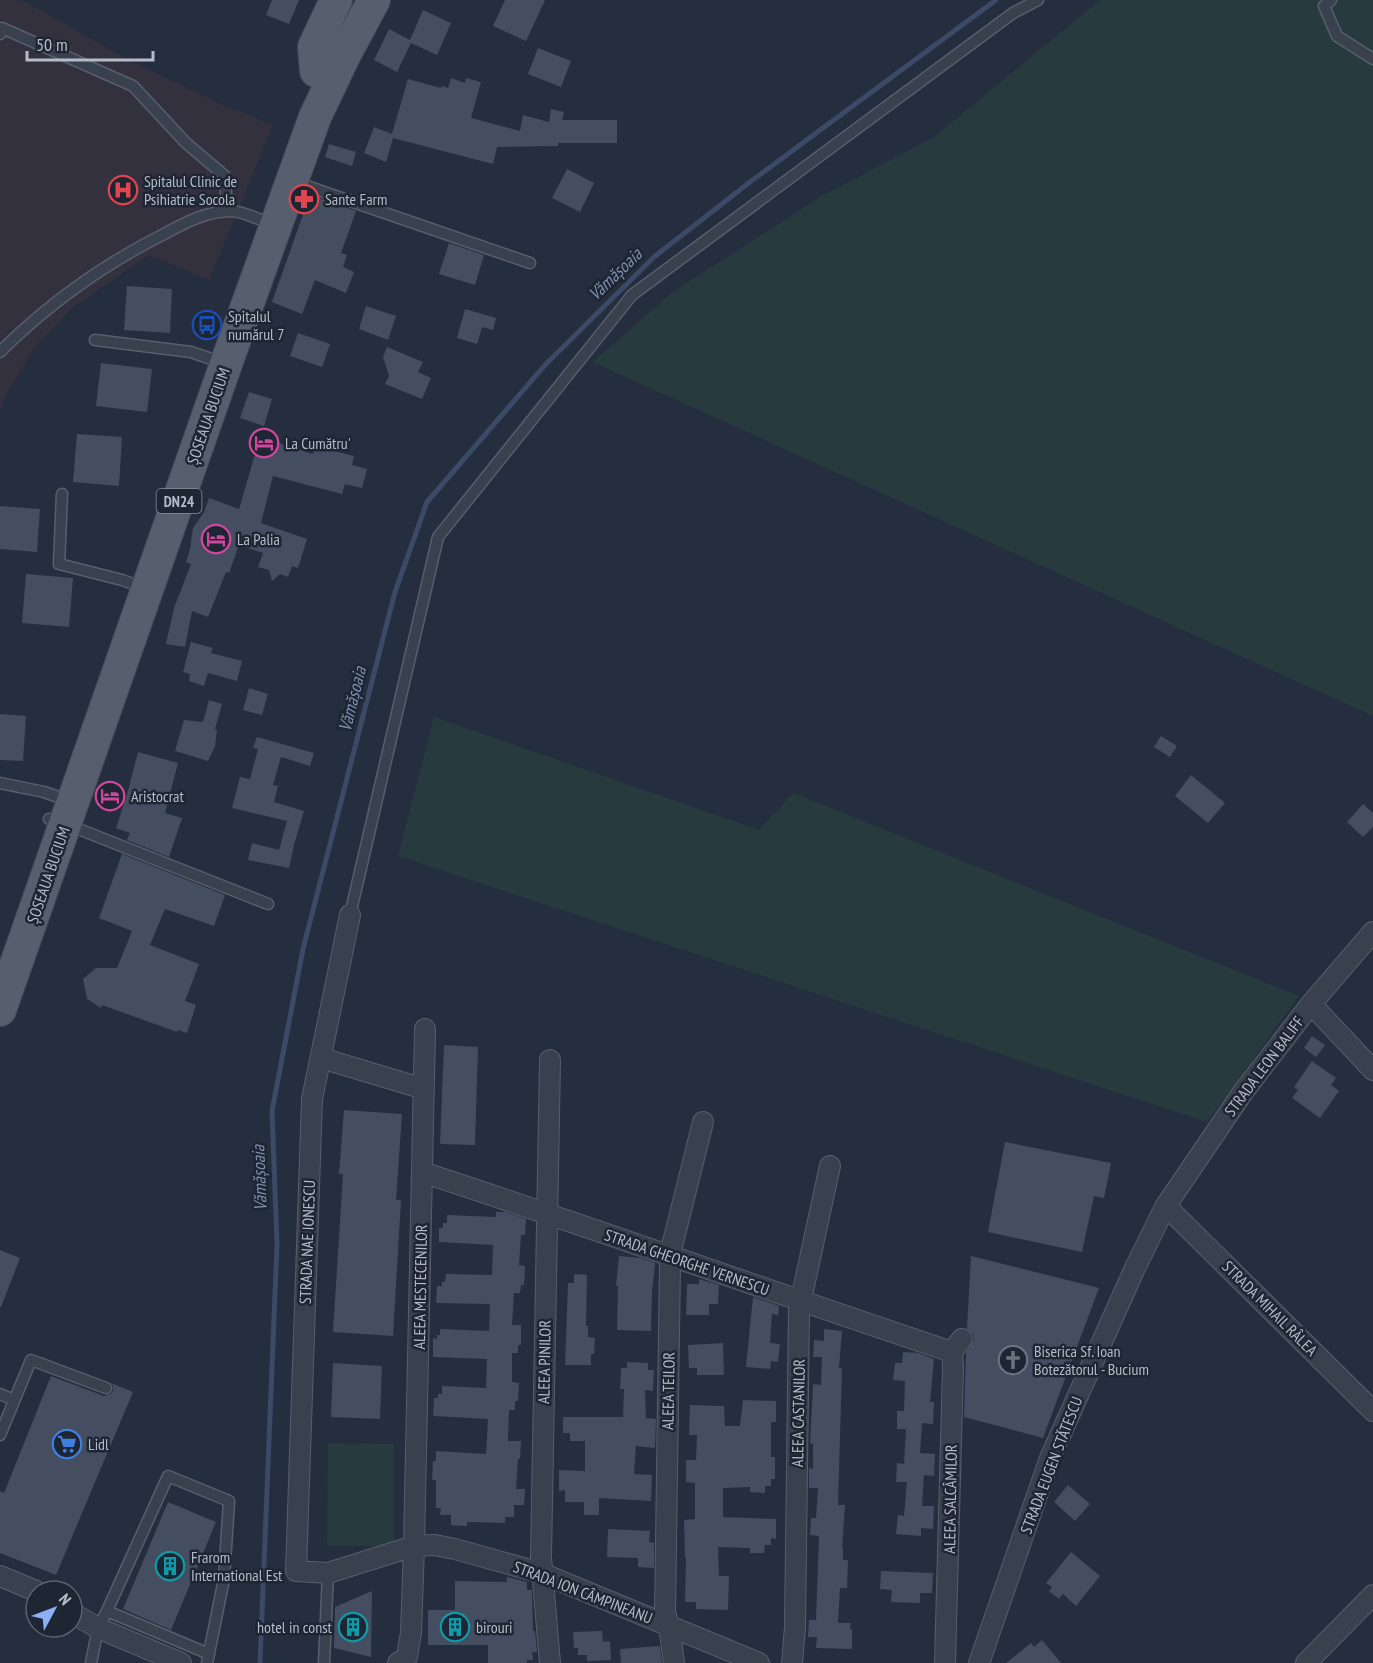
<svg xmlns="http://www.w3.org/2000/svg" width="1373" height="1663" font-family="'PT Sans Narrow',sans-serif">
	<rect width="100%" height="100%" fill="#252e3e"/>
	<path fill="#34313f" d="M0,0h17l9,2 104,59 91,43 52,21 -64,155 -60,-25 -76,52 -39,41 -28,47 -6,14z"/>
	<path fill="#273b3f" d="M1100,0h273v716l-780,-354 80,-70 149,-96 112,-59z
		M434,717l325,113 34,-37 506,203 -92,126 -809,-266z
		M328,1443l66,1v102h-67z"/>
	<g fill="none" stroke-linecap="round" stroke-linejoin="round">
		<path stroke="#3b4a67" stroke-width="5" d="M260,1663l17,-419 -5,-133 31,-162 92,-357 32,-90 118,-137 109,-108 96,-75 246,-182"/>
	</g>
	<path fill="#444e60" d="M272,0h27l-10,24 -23,-9z
		M505,0h40l-19,41 -33,-15z
		M423,10l28,13 -14,32 -26,-12 -14,29 -23,-12 15,-31 21,11z
		M538,48l33,13 -10,26 -33,-13z
		M451,78l14,5 1,-5 15,4 -10,36 49,13 3,-16 26,7 2,-13 13,3 -2,8h55v23h-59v3l-61,1 -4,17 -100,-26 -7,24 -22,-9 10,-26 18,7 16,-55 33,9 1,-2 6,2z
		M329,144l27,8 -4,14 -27,-9z
		M567,169l27,14 -14,29 -28,-14z
		M310,195l46,16 -15,42 6,2 -4,12 11,5 -8,21 -31,-13 -13,34 -30,-12z
		M449,243l35,12 -9,30 -36,-11z
		M127,286l45,3 -2,44 -46,-3z
		M366,306l30,10 -8,24 -29,-11z
		M465,309l31,9 -3,12 -11,-3 -5,17 -20,-6z
		M298,333l32,11 -8,23 -32,-11z
		M387,347l36,15 -5,10 13,6 -9,21 -37,-15 4,-8 -6,-19z
		M101,363l51,6 -5,43 -51,-6z
		M249,392l23,7 -8,27 -24,-8z
		M77,434l45,3 -3,49 -46,-4z
		M260,437l53,17 2,-8 39,10 -2,9 15,4 -5,19 -17,-4 -3,10 -69,-18 -12,47 46,16 -9,29 -6,-2 -4,11 -8,-3 -8,7 -3,-11 -11,-3 5,-14 -24,-8 -10,28 -3,-1 -18,45 -16,-6 -7,36 -19,-3 8,-36 17,-44 -5,-2 4,-13 3,-21 11,-16 5,-14 30,11z
		M0,506l40,3 -3,43 -37,-3z
		M26,574l47,4 -4,49 -47,-4z
		M191,642l22,6 -2,5 31,8 -5,20 -29,-8 -4,13 -15,-5 1,-7 -7,-2z
		M249,688l19,6 -6,21 -19,-5z
		M209,700l13,4 -7,25 2,1 -2,16 -7,15 -33,-10 9,-31 19,2z
		M0,714l26,2 -3,45 -23,-1z
		M1161,736l16,10 -7,11 -16,-10z
		M257,737l57,16 -4,13 -29,-9 -8,28 5,1 -4,16 30,9 -10,34 -5,23 -41,-8 4,-17 27,7 8,-29 -55,-13 8,-31 10,2 8,-30 -5,-1z
		M138,752l40,11 -13,50 17,5 -13,39 -42,-17 3,-7 -14,-5 12,-37z
		M1191,775l34,28 -17,20 -33,-27z
		M1363,804l10,9v14l-10,10 -16,-15z
		M122,854l103,41 -11,31 -49,-17 -15,36 49,19 -14,37 11,4 -9,28 -9,-3 -1,2 -75,-27 -1,3 -14,-9 -4,-20 13,-11h21l15,-37 -33,-13z
		M1312,1036l13,9 -9,12 -12,-9z
		M444,1045l34,2 -3,98 -35,-1z
		M1312,1061l24,17 -5,7 8,6 -19,27 -28,-20 6,-8 -4,-3z
		M344,1110l58,4 -6,86h5l-8,136 -60,-4 10,-158h-4z
		M1005,1142l106,21 -7,35 -10,-2 -12,56 -94,-20z
		M496,1212h10l20,7 -1,16h-4l-2,30 6,1 -1,19h-3l-1,8h-6l-2,32h9v20h-3v8h-6v29l7,1 -1,18h-3v9h-6l-1,31h13l-1,18h-2l-2,30h9l-1,16h-10v12h-9v6l-38,-1v4l-16,-1v-10h-11l1,-7h-5v-28h-4l1,-19h3v-10l50,3 2,-35 -55,-3 1,-18h4v-4h4v-8l44,2 1,-29 -54,-2v-19l4,1v-4h3v-6l49,2 1,-27 -54,-1 1,-17h5v-4h3l1,-8 46,1 1,-30 -54,-3v-14h4v-5h4v-8l49,2z
		M0,1250l20,8 -19,49h-1z
		M619,1256l21,2 15,5 -3,29 -1,39 -34,-1 1,-44h-2z
		M971,1256l128,32 -56,150 -79,-21 2,-64 8,-13 -1,-6 -6,-5z
		M574,1274l13,1 -1,51h2v11l7,1 -1,16h-3v11h-26l3,-82h6z
		M699,1279l20,6 -1,19h-9v11h-23l1,-31h12z
		M753,1297l26,9 -1,9 -6,-1 -2,29 10,1 -2,18 -7,-1 -1,8 -24,-2z
		M824,1329l18,2 -3,37h3l-4,137h7l-3,43h1v12h5l-1,28h-7l-2,35h13l-1,6h2v20l-36,-1 1,-11h-9l1,-17h7l3,-84 -9,-1 1,-17h5l2,-30h-9v-20l4,1v-25l-3,-1 3,-59 8,1 1,-28h-9l1,-17 10,1z
		M723,1343l1,32h-27v-7h-8l-1,-23z
		M903,1352l15,1 16,6 -4,43h4l-1,22 -11,-1 -2,30 15,1 -1,22 -10,-1 -2,31h12l-1,23 -12,-1v8l-25,-2 2,-19 6,1 3,-34h-11l1,-19 7,1 2,-35h-9v-18h7l1,-30 -12,-1 2,-17h7z
		M627,1362l21,1v7h6l-1,21 -8,-1 1,28 10,1 -1,29 -19,-2 -2,28 18,1 -1,26 -52,-3v17h-15v-13h-19v-12l-6,1v-21l26,1v-30h-15v-8h-7v-16h60l1,-28h-4l1,-21h6z
		M333,1363l49,3 -2,53 -49,-2z
		M51,1376l53,20 6,-2 3,-3v-5l-2,-3 22,9 -77,183 -56,-22v-62l4,2z
		M743,1400l33,1v21h-5v35h4v22h-4v7h-6v7l-15,-1v-5l-27,1v29l53,2v20l-5,-1v7h-6l-1,8h-14v-5l-32,-1 1,29h10l-1,34 -32,-1v-7h-11l1,-44h-1l-1,-38 11,-1v-36l-9,-1v-22h10l1,-25h-8l1,-30 34,1 1,20h15z
		M1068,1485l22,19 -15,17 -21,-19z
		M168,1502l48,20 -45,108 -48,-21z
		M608,1529l42,2 -1,11 5,1v25l-16,-1v-9l-31,-1z
		M1071,1552l29,24 -24,30 -13,-12 -4,5 -10,-8 3,-4 -6,-4z
		M881,1571l52,2 -1,20h-12v10l-29,-1 1,-12 -12,-1z
		M507,1577l20,5v8h5l1,41h2l2,21h-5l1,8h-6v3h-39v-18h-60v-35h27v-29l52,1z
		M372,1591l-1,66 -37,-9 1,-41z
		M602,1631l1,11 7,-1 1,19 -24,1v-6h-9v-7h-4l-1,-16z
		M1042,1640l19,23h-55l25,-20 3,4z
		M660,1646l2,17h-41l-1,-14z"/>
	<g fill="none" stroke-linecap="round" stroke-linejoin="round">
		<g stroke="#575e6c" stroke-width="13">
			<path id="service" d="M1331,0l-7,6 13,30 36,23
				M0,34l2,-6 131,58 53,57 39,33 2,35
				M295,182l235,81
				M95,340l96,12 32,11
				M0,352c49,-49 104,-88 166,-119 20,-11 42,-22 65,-22 12,0 31,10 43,14
				M62,494l-3,70 63,16 22,8
				M0,783l44,9 26,9
				M49,819l32,11 187,74
				M350,915l88,-378 194,-242 381,-282 25,-13
				M0,1394l14,6
				M0,1435l31,-75 75,28
				M107,1611l102,43
				M91,1663l7,-35 9,-17 61,-135 61,25 -5,78 -17,84
				M324,1663l4,-90"/>
		</g>
		<g stroke="#575e6c" stroke-width="22">
			<path id="minor" d="M350,915l-38,184 -16,472 32,2 86,-27 11,-517
				M1311,1004l62,66
				M321,1058l103,31
				M550,1060l-9,497 9,106
				M422,1174l9,1c174,57 347,119 521,177
				M1165,1207l9,7 199,197
				M0,1576l36,15
				M72,1613l26,15 83,35
				M398,1663l9,-6 4,-24 3,-87 21,-1 20,4 86,24 218,90
				M674,1663l-5,-38 -4,-12 5,-349 2,-18 31,-124
				M792,1663l3,-36 4,-318 31,-143
				M945,1663l8,-296 -1,-15 10,-13
				M979,1663l71,-205 85,-190 30,-61 78,-115 68,-88 62,-72
				M1306,1663l67,-68"/>
		</g>
		<g stroke="#424957" stroke-width="34">
			<path id="primary" d="M316,71l-2,-24 22,-47
				M0,1010l226,-646 89,-247 29,-61 30,-56"/>
		</g>
		<use href="#service" stroke="#39404e" stroke-width="10"/>
		<use href="#minor" stroke="#39404e" stroke-width="20"/>
		<use href="#primary" stroke="#575f6e" stroke-width="32"/>
	</g>
	<defs>
		<g id="hospital-ring" transform="scale(1.5)"><circle r="9.5" fill="#1e2533" stroke="#e0444e" stroke-width="1.5"/><path d="M-5-5h3v3.5h4V-5h3V5h-3V1.5h-4V5h-3Z" fill="#e0444e"/></g>
		<g id="pharmacy-ring" transform="scale(1.5)"><circle r="9.5" fill="#1e2533" stroke="#e0444e" stroke-width="1.5"/><path d="M-2-6h4v4h4v4h-4v4h-4v-4h-4v-4h4Z" fill="#e0444e"/></g>
		<g id="bus-ring" transform="scale(1.5)"><circle r="9.5" fill="#1e2533" stroke="#1a4fb4" stroke-width="1.5"/><path d="M-5-6H5V4H4V6H2V4H-2V6H-4V4H-5ZM-3.5-4V0h7V-4ZM-3.5 1.2v1.5H-2V1.2ZM2 1.2v1.5H3.5V1.2Z" fill="#1a4fb4"/></g>
		<g id="hotel-ring" transform="scale(1.5)"><circle r="9.5" fill="#1e2533" stroke="#d1479c" stroke-width="1.5"/><path d="M-6-4.5h1.5V1H6V5H4.5V3h-9V5H-6ZM-4 0a1.8 1.8 0 1 1 3.6 0ZM.5 0V-2.5h3Q6-2.5 6 0Z" fill="#d1479c"/></g>
		<g id="church-ring" transform="scale(1.5)"><circle r="9.5" fill="#1e2533" stroke="#6b7280" stroke-width="1.5"/><path d="M-1.2-6h2.4v3.5h3.3v2.4h-3.3V6h-2.4V-.1h-3.3v-2.4h3.3Z" fill="#6b7280"/></g>
		<g id="supermarket-ring" transform="scale(1.5)"><circle r="9.5" fill="#1e2533" stroke="#3f7fe0" stroke-width="1.5"/><path d="M-6-5.5h2.5l.6 2H6L4.5 2H-2.5L-4.4-4H-6ZM-1.5 3.2a1.3 1.3 0 1 0 .1 0ZM3 3.2a1.3 1.3 0 1 0 .1 0Z" fill="#3f7fe0"/></g>
		<g id="building-ring" transform="scale(1.5)"><circle r="9.5" fill="#1e2533" stroke="#0f9aa8" stroke-width="1.5"/><path d="M-4-6H4V6H1V3H-1V6H-4ZM-2.5-4.3h1.7v1.8h-1.7ZM.8-4.3h1.7v1.8H.8ZM-2.5-1h1.7V.8h-1.7ZM.8-1h1.7V.8H.8Z" fill="#0f9aa8"/></g>
	</defs>
	<g fill-rule="evenodd">
		<use href="#hospital-ring" x="123" y="190"/>
		<use href="#pharmacy-ring" x="304" y="199"/>
		<use href="#bus-ring" x="207" y="325"/>
		<use href="#hotel-ring" x="264" y="443"/>
		<use href="#hotel-ring" x="216" y="539"/>
		<use href="#hotel-ring" x="110" y="796"/>
		<use href="#church-ring" x="1013" y="1360"/>
		<use href="#supermarket-ring" x="67" y="1444"/>
		<use href="#building-ring" x="170" y="1566"/>
		<use href="#building-ring" x="353" y="1627"/>
		<use href="#building-ring" x="455" y="1627"/>
	</g>
	<g text-anchor="middle" dominant-baseline="central" stroke-width="5" stroke-linejoin="round" paint-order="stroke">
		<rect fill="#1e2533" stroke="#888f9c" stroke-width="1.5" x="156.5" y="489" width="45" height="24" rx="4.5"/>
		<g font-size="15" font-weight="bold" fill="#b5bcc9">
			<text x="179" y="501">DN24</text>
		</g>
		<g font-size="16" fill="#b5bcc9" stroke="#1e2533" text-anchor="start">
			<text x="144" y="181">Spitalul Clinic de<tspan x="144" dy="18">Psihiatrie Socola</tspan></text>
			<text x="325" y="199">Sante Farm</text>
			<text x="228" y="316">Spitalul<tspan x="228" dy="18">numărul 7</tspan></text>
			<text x="285" y="443">La Cumătru'</text>
			<text x="237" y="539">La Palia</text>
			<text x="131" y="796">Aristocrat</text>
			<text x="1034" y="1351">Biserica Sf. Ioan<tspan x="1034" dy="18">Botezătorul - Bucium</tspan></text>
			<text x="88" y="1444">Lidl</text>
			<text x="191" y="1557">Frarom<tspan x="191" dy="18">International Est</tspan></text>
			<text x="332" y="1627" text-anchor="end">hotel in const</text>
			<text x="476" y="1627">birouri</text>
		</g>
		<g font-size="16" fill="#b5bcc9" stroke="#1e2533">
			<text transform="translate(208 416) rotate(-71)">ȘOSEAUA BUCIUM</text>
			<text transform="translate(48 875) rotate(-71)">ȘOSEAUA BUCIUM</text>
			<text transform="translate(1264 1066) rotate(-53)">STRADA LEON BALIFF</text>
			<text transform="translate(307 1242) rotate(-88)">STRADA NAE IONESCU</text>
			<text transform="translate(687 1262) rotate(19)">STRADA GHEORGHE VERNESCU</text>
			<text transform="translate(420 1287) rotate(-89)">ALEEA MESTECENILOR</text>
			<text transform="translate(1270 1308) rotate(45)">STRADA MIHAIL RÂLEA</text>
			<text transform="translate(544 1362) rotate(-89)">ALEEA PINILOR</text>
			<text transform="translate(668 1391) rotate(-89)">ALEEA TEILOR</text>
			<text transform="translate(798 1413) rotate(-89)">ALEEA CASTANILOR</text>
			<text transform="translate(1051 1465) rotate(-69)">STRADA EUGEN STĂTESCU</text>
			<text transform="translate(950 1499) rotate(-89)">ALEEA SALCÂMILOR</text>
			<text transform="translate(583 1592) rotate(21)">STRADA ION CÂMPINEANU</text>
		</g>
		<g font-size="18" font-style="italic" fill="#7d8fb0" stroke="#1e2533">
			<text transform="translate(615 274) rotate(-44)">Vămășoaia</text>
			<text transform="translate(352 699) rotate(-76)">Vămășoaia</text>
			<text transform="translate(259 1178) rotate(-92)">Vămășoaia</text>
		</g>
	</g>
	<g transform="translate(54 1609) rotate(49)"><circle r="28" fill="#1e2533" stroke="#5a616f" stroke-width="1.5"/>
	<path d="M0-4.5L10 22L0 15L-10 22Z" fill="#8daff6"/>
	<text y="-9" font-size="16" font-weight="bold" text-anchor="middle" fill="#b5bcc9">N</text>
	</g>
	<path d="M27 51v9h126v-9" fill="none" stroke="#b5bcc9" stroke-width="3"/>
	<text x="36" y="51" font-size="18" fill="#b5bcc9" stroke="#1e2533" stroke-width="4.5" paint-order="stroke">50 m</text>
</svg>
